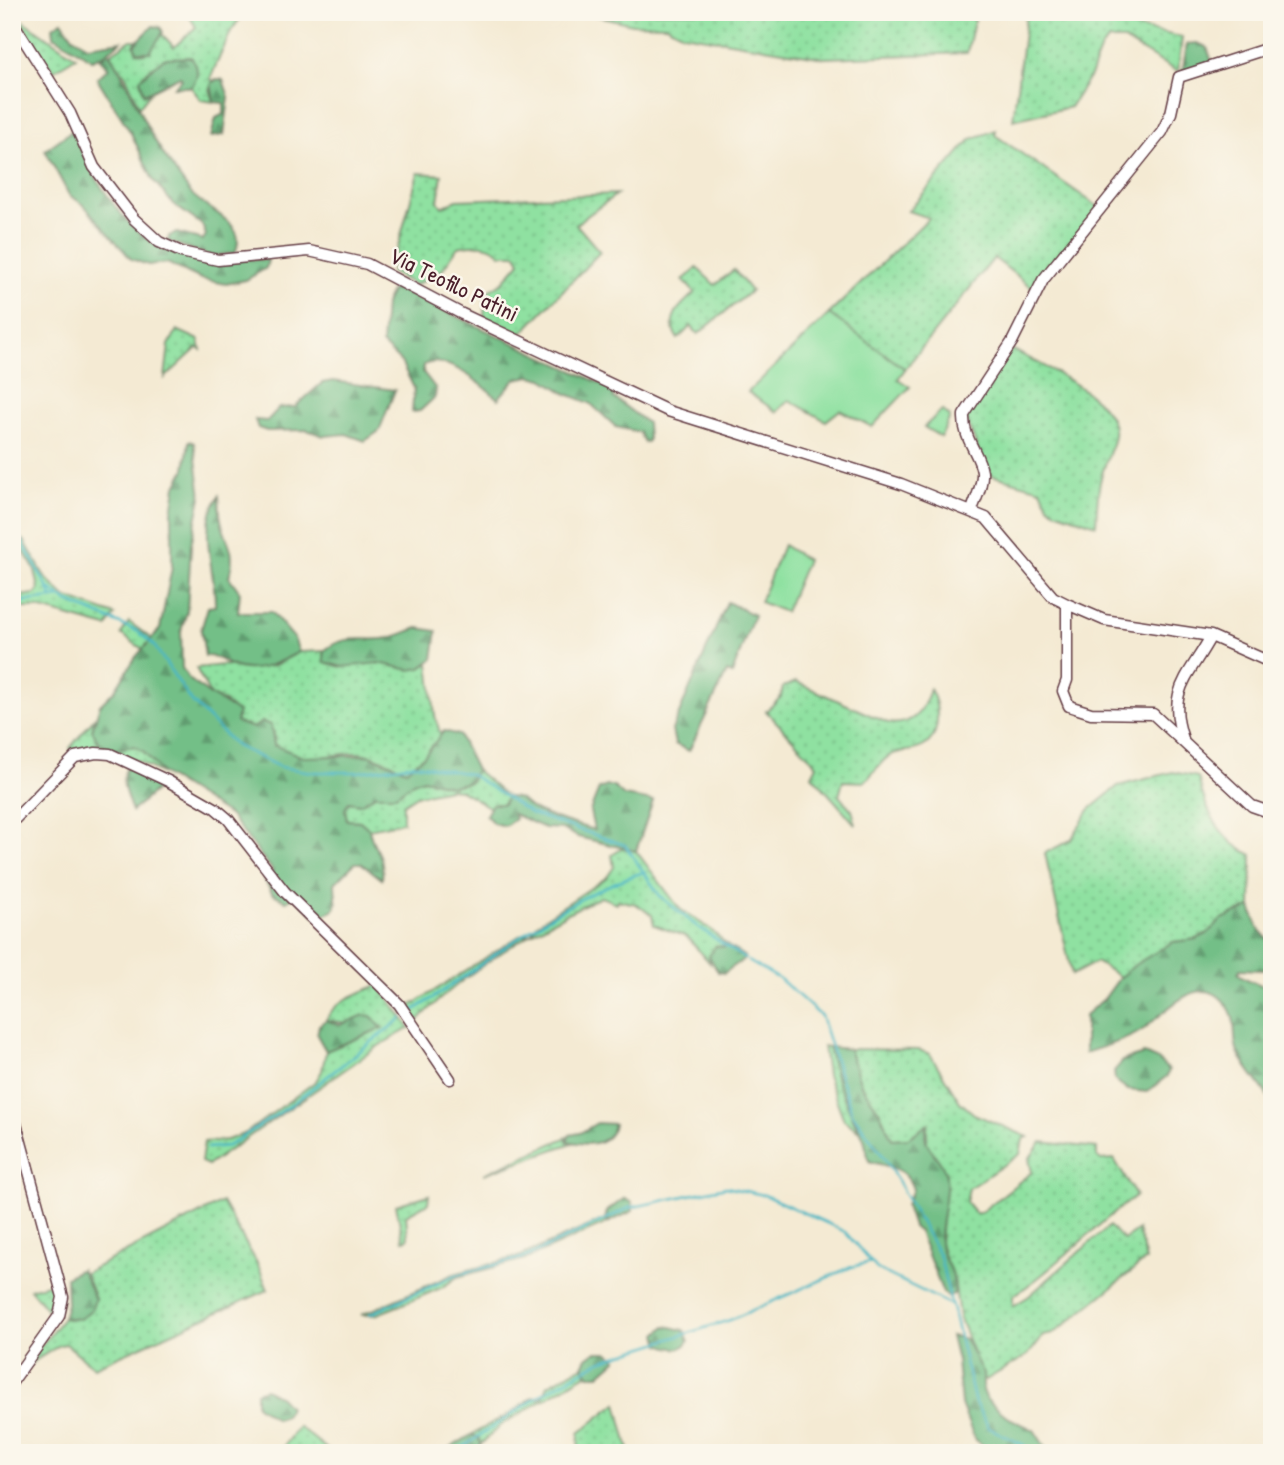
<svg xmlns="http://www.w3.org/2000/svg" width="1284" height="1465" font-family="'Patrick Hand',sans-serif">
	<defs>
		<pattern id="grass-dots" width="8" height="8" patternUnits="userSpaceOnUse" patternTransform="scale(1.75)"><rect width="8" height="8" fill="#8fe1a1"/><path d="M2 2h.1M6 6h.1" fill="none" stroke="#7dc18b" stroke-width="1.8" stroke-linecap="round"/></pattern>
		<pattern id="forest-firs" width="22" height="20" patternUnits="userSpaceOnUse" patternTransform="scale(1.75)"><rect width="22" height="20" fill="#73bf87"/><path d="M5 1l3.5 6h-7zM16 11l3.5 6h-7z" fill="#609b6f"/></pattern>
	</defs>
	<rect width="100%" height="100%" fill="#fbf7ec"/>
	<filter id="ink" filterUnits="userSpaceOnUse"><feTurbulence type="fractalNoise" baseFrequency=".0143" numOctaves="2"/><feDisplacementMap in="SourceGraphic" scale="14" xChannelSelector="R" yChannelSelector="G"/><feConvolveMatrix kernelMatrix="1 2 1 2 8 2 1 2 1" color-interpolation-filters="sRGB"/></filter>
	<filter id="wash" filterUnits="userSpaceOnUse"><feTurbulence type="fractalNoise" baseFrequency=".00686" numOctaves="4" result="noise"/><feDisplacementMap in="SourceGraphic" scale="28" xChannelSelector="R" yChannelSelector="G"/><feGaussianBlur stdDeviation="1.57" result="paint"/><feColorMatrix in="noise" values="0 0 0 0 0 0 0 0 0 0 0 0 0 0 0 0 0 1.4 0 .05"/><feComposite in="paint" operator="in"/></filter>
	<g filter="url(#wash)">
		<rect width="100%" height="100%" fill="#f4ead3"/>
		<path fill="url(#grass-dots)" stroke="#6c8066" stroke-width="2" d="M187,12h58l-14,19 -21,48 3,1 -3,9 4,13 -13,-2 -10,-13 4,-5 -4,-25c-23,2 -35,4 -51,22l4,15 6,-1 -11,14 -13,-31 -16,-22 21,-14h6l-3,5 3,7 8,2 17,-20 12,13 22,-20z
			M581,12h395l-9,41 -143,5 -141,-24 -17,-9 -34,-1z
			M1074,15l108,22 -4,35 -54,-32h-15l-8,8 -11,28 -20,31 -57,13 13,-104 42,2z
			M17,17l59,40 -23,14z
			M996,130l-1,5 105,73 -65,82 -41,-32 -89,111 -76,-55 100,-96 -21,-7 63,-72z
			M418,173l24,2 -4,26 4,6 15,-7 160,-6 -41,30 24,28 -79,82 -37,-15 1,-26 18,-11 17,-20 -4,-8h-15c-11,-12 -28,-10 -43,-7l-18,26 -25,12 -24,-13z
			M697,268l18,17 19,-15 17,21 -53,43 -7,-8 -13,13c-14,-20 2,-34 17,-46l-12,-13z
			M177,330l22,10 2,10 -4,-2 -32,30 4,-33z
			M1011,349c29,15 108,50 103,86 -2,16 -11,31 -14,47 -3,14 -3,29 -4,43l-41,-14 -7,-6 -7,-16 -54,-15 -21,-56z
			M16,539l8,1 21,37 20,20 50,18 -8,12 -69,-19h-26v-11l23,-3 4,-5 -4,-19z
			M129,622l23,17 -8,11 -23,-16z
			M324,651v11l18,5 24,-5 55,6 8,-5 6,53 6,20 -17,20 -18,14c-17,-7 -35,-18 -53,-17 -26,2 -56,13 -79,-9v-12l-12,-10 -9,6 -17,-6 -11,-20 -15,-7 -14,-27 27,-3 23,3 27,-2 26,-14z
			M796,682l92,41c25,3 35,-11 42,-34 9,15 12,46 -6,57 -9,6 -23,4 -33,9 -9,4 -18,20 -27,27l-21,-1 -4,15 13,14 4,15 -44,-50 5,-10 -51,-54 15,-14 2,-10z
			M95,717l-3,13 34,17 8,-1 9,5 20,23c-37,-19 -45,-25 -88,-19l-5,-7z
			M476,770l31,27 -4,7 -14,3 -29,-17 -11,-1 -34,7 -12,8v18l-34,7 -9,-8 -13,-1 -2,-11 4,-7 11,2 15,-9h21l17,-13 11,-3 27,7 19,-4z
			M1173,772l25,5c7,33 22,64 54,78l-1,52 -29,12 -15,15 -10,5 -24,3 -53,35 -24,-15 -24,13 -27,-122 26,-13 18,-30 29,-24z
			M623,848l13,3 44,58 30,20 19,18 -7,-1 -13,10 1,7 -23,-26 -33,-12 -2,-10 -16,-11 -19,-4 -1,3 -15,-6c-57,25 -142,78 -184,125l-8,-15 112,-72 10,-1 7,-11 69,-46 7,-10 -2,-12z
			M379,985l31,43 -30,17 -172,120 -7,-3 3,-20 23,-2 19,-7 70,-52 6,-10 4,-20 56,-23c-20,-4 -38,-5 -56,-8 10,-21 32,-26 53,-35z
			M823,1046l5,1 10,37 20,46 -14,-10 -17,-45z
			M849,1049l70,1 11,4 30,48 14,12 54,23 -5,2 -3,15 -51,34 -3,14 9,11h5l52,-41 -3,-13 12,-17 56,6v9l4,3 13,-1 22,37c-43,30 -78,71 -123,100v10l16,-10 80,-70 15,14 14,-10 8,30 -93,74 -10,2 -15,19 -44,26 -25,-65 -5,-37 -10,-22 -4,-15 6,-68 -19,-29v-19l-19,12 -16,1 -13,-28 -18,-26z
			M567,1137v4l8,1 -91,32z
			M429,1195l-1,8 -22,12 2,24 -5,1 -7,-35z
			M222,1202l35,61 11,27 -174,77 -28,-23 -6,1 -35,22 38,-49 9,2 23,-21 -10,-26z
			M605,1219l4,3 -81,36 -71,19 -14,10 -35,15 -33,13h-14l93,-41 67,-18z
			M54,1282l8,19 -7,18 -25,-30z
			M583,1366l5,7 -87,52 -20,19 -3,-7 -7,-2 42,-23 20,-15 6,2 4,-2 5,-12z
			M617,1403l12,47 -51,3 1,-20z
			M298,1426l30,24 -2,3h-47z"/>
		<path fill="url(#forest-firs)" stroke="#5e6f59" stroke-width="2" d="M62,21l11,16 15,9 33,-5 -13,11c18,24 26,50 40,76 11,22 27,43 41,63 16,20 61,31 46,62l-24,3 -43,-15 1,-5 8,-3 26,7 3,-5 -4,-10 -29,-21 -20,-24 -22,-47 -34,-55 12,-10 -9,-9 7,-6 -15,7 -38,-24 -1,-9z
			M153,26l7,1 3,5 -13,20h-13l-3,-7z
			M1197,43l10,4 6,18 -31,9 5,-30z
			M191,57c8,9 8,21 0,30h-17l8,-8 -2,-3 -36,18 -4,-15 24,-21z
			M217,79l6,1 6,17 -5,38 -13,2 5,-19 8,-4v-11l-10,-1 -3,-18z
			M73,130c17,44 55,111 104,123 28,7 62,5 91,7l-2,8 -20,12 -20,4 -25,-5 -34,-16 -19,2 -17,-6 -48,-55 -14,-9 -24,-45z
			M393,287l224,104 -4,6 34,26 1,18 -4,2 -5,-11 -23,-5 -26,-24 -23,-9 -24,-15 -12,-3 -16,3 -17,20c-15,-14 -53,-46 -74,-34l-1,7 13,17 -1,8 -15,14 -8,1 2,-24 -13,-26 -19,-18 3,-40z
			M333,381l62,9 -16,41 -14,10 -19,-7 -22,2 -17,-6 -40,1 -9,-3 -3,-8 12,1 12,-13 16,-1 27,-24z
			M189,441l5,2 7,54 -10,48 -4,66 -6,20 1,37 7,11 21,16 28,17 -2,10 17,6 9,-6 9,3 3,20 29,12 67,-2 36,15 18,-14 20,-25 15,4 17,35 -6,12 -19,4 -27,-7 -11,3 -17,13h-21l-15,9 -11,-2 -4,7 2,11 13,1 9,8c4,23 16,21 13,50l-21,-16h-6l-20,20c0,23 9,27 -19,34l-21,-21 -9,5 -14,-8 -8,-14 9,-8 -43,-55 -67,-42 -20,-23 -9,-5 -20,4 -16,-8 -6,-12 8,-25 15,-15 20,-32 25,-29 12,-62v-55l4,-26 9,-17z
			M219,496c1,8 0,16 2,24 5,25 16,26 8,57l11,15 -2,20h34l22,26 5,14c-21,11 -44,24 -69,13 -10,-5 -13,-9 -25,-9l-4,-26 7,-23 7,-1c1,-39 -19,-74 4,-110z
			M727,602l27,13 -22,59 -5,-2 -38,79 -14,-7 -3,-14z
			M418,628l19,3 -4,28 -12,9 -11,2 -31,-7 -37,4 -18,-5v-11c21,-19 43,-8 66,-13 10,-3 19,-7 28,-10z
			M129,766l36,16 -33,29c-5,-13 -15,-35 -3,-45z
			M607,786h6l11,10 29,5 -17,50 -58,-14 -16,-8 -17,-1 -32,-14 2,5 -10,7 -12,-3 -7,-8 6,-11h11l4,-7c19,0 16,9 29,14 18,8 39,13 58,19l-4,-19 9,-22z
			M1251,907l7,21 14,16v23l-10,3 -22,-1 -2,4c9,10 25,8 34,21v108c-10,-16 -26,-33 -34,-50 -6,-13 0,-28 -8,-42 -27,-46 -65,4 -89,21 -17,11 -37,15 -56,22v-38l19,-16 16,-22 16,-13 37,-22 24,-3 10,-5 15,-15z
			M715,946l14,1 15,9 -1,4 -19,13 -6,-1 -9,-16z
			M364,1015l7,1 11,12 -56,23 -9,-16 2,-10 7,-5 14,5z
			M828,1047l21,2 12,36 18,26 13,28 16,-1 20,-14c-10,21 11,30 17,48 5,15 -6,54 -5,70 1,19 19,33 14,52l-6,2 -5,-3 -24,-61 -6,-5 -7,-21 7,-17c-8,-23 -23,-21 -44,-28l-5,-22 -26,-55z
			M1144,1054l14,6 11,10 -2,6 -20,16 -19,-2 -13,-10 -1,-9 10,-11z
			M597,1123l17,1c-5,24 -29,21 -47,17l3,-6 10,-2z
			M625,1198l7,4 1,9 -24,11 -4,-3 2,-8z
			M81,1269l14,30 -3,10 -12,10 -17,-1 4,-14 -1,-27z
			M666,1326l18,4 5,11c-8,12 -19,7 -29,3l-3,-10z
			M951,1336l15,3 17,35v16l4,10 22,18 25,12 15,23h-55l-19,-13 -14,-36 -4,-43z
			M595,1352h13l9,7 -18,16h-10l-6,-9 4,-8z
			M265,1389l15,8 9,10 -4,9 -9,3 -20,-14v-13z
			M471,1435l7,2 3,7 -4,9h-35z"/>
		<path fill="#8fe1a1" stroke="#6c8066" stroke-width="2" d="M829,314l76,55 -7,10 12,8 -38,40 -32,-17 -14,11 -37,-21 -12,12 -29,-20z
			M942,410l8,7 -9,20 -17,-10z
			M783,545l24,15 -22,52 -25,-10z"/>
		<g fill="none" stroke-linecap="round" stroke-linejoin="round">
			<path stroke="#4ab7c4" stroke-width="2.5" d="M12,507l8,34
				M21,540l27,48 20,14 69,29 16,13 39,58 44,44 44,21 32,5h45l59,-8 54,10 62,40 93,31 35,51 35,29 50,34
				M48,589l4,8
				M12,603l49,-6
				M748,961l33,19 40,36 31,97 33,46 55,98 35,146 14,25 35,17 6,8
				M413,1011c75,-47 144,-112 231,-139
				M207,1148l21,-2 59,-38 115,-90
				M370,1314l86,-39 70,-18 103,-49 97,-21 38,8 67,30 14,7 32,37 74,36
				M454,1453l88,-59 58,-33 130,-41 121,-53 20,-5"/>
		</g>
	</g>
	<g filter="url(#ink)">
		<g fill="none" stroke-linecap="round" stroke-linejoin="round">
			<g stroke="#643d44" stroke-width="13">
				<path id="minor" d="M12,21l58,92 24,54 40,52 25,23 22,10 37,8 91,-9 58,13 95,50 206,97 233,73 85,34 67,79 14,7 37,16 107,16 61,27
					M972,510c4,-12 11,-25 10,-38 -3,-20 -19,-32 -18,-57l48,-73 31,-62 119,-148 9,-19 8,-36 93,-30
					M1067,604v76l-4,11 6,15 22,7 62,1 99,92 20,7
					M1183,739c-17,-49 6,-62 28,-103
					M12,822l63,-65 21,-4 14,1 58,27 47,27 13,11 57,73 114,112 51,75
					M12,1109l51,188 -4,19 -47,66"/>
			</g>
			<use href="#minor" stroke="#fff" stroke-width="10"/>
		</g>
	</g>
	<g text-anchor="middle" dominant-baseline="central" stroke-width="5" stroke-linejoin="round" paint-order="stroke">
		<g font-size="23" fill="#4a1f2b" stroke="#fbf7ec">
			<text transform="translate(454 284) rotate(26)">Via Teofilo Patini</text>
		</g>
	</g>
	<rect width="1284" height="1465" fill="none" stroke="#fbf7ec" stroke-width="42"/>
</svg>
